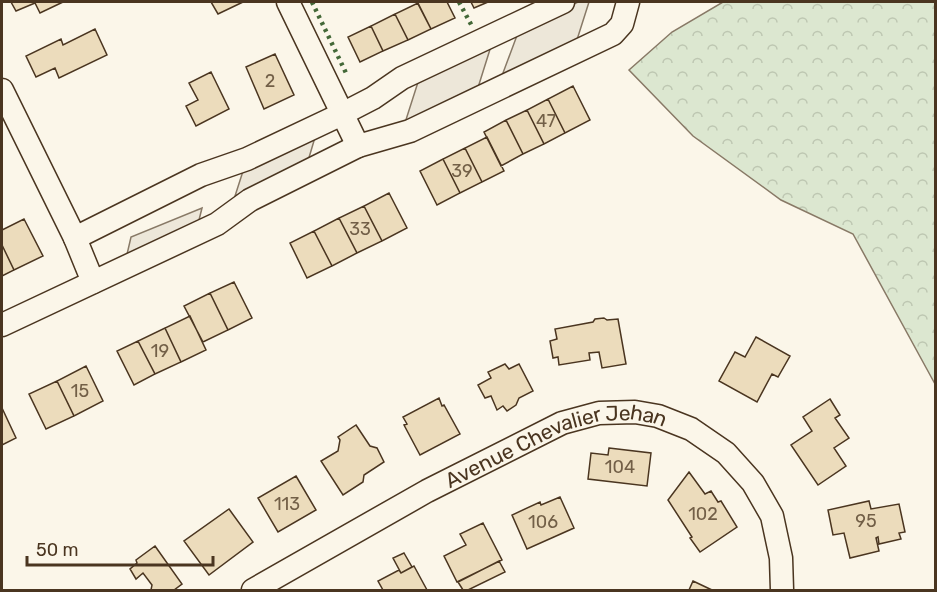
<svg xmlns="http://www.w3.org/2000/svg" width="937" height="592" font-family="Rubik,sans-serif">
	<defs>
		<pattern id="park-crowns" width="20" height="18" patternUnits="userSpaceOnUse" patternTransform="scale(1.5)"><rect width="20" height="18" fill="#dce7d0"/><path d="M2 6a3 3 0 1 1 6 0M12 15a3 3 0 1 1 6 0" fill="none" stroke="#bec7b2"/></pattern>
	</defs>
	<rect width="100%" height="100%" fill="#fbf6e9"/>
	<path fill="url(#park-crowns)" stroke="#887966" stroke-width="1.5" d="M723,2h212v382l-82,-150 -72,-34 -88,-64 -64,-66 43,-38z"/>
	<path fill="#ede7d9" stroke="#887966" stroke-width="1.5" d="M578,2h11l-14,44 -75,35 19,-51z
		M492,43l-16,51 -73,35 16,-50z
		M316,134l-8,27 -73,35 9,-28z
		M202,208l-5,20 -72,35 6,-26z"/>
	<path fill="#ecdcbc" stroke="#4a3520" stroke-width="1.5" d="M11,2h52l-23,11 -5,-10 -19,8z
		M211,2h32l-25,12z
		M417,2h30l8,16 -24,11z
		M471,2h17l-14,6z
		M418,3l13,26 -23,11 -13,-26z
		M395,14l13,26 -25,11 -12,-25z
		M371,26l12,25 -23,11 -12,-25z
		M95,29l12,26 -48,23 -4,-10 -19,9 -10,-21 35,-17 2,6z
		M275,54l19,41 -30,14 -18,-42z
		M211,72l18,37 -33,17 -10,-20 12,-6 -9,-17z
		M573,86l17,34 -25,13 -17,-34z
		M548,99l17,34 -21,11 -17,-34z
		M527,110l17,34 -21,10 -17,-34z
		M506,120l17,34 -22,12 -17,-34z
		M487,137l17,34 -22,11 -17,-34z
		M465,148l17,34 -22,11 -17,-34z
		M443,159l17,34 -23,12 -17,-34z
		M389,193l18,35 -25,13 -18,-35z
		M364,206l18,35 -25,12 -18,-35z
		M339,218l18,35 -25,13 -18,-35z
		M24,219l19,37 -29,14 -12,-25v-15z
		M314,231l18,35 -25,12 -17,-35z
		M2,245l12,25 -12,6z
		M234,282l18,36 -24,12 -18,-37z
		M210,293l18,37 -25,12 -19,-36z
		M190,316l16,34 -25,12 -16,-34z
		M604,318l3,2 11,-1 8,45 -24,4 -3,-16 -10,1 1,7 -31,5 -1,-8 -5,1 -3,-17 7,-2 -2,-10 38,-7 2,-3z
		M165,328l16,34 -26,12 -17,-33z
		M756,337l34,19 -12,21 -6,-3 -15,28 -38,-21 16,-29 10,5z
		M138,341l17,33 -21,11 -17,-34z
		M505,364l4,5 10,-5 14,27 -14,7 -3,7 -9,6 -4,-5 -6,4 -6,-14 -6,2 -7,-13 13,-7 -3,-6z
		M86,366l17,35 -29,15 -17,-35z
		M57,381l17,35 -28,13 -17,-35z
		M439,398l3,8 2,-1 16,29 -40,21 -16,-30 3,-1 -4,-7z
		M830,399l10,16 -5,3 14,20 -15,10 12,18 -28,19 -27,-40 21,-14 -9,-14z
		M2,408l14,30 -14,7z
		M356,425l14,21 7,2 7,14 -20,13 -1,7 -20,13 -22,-34 17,-10 2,-11 -2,-3z
		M609,448l42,5 -4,33 -59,-7 3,-26 17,2z
		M689,472l16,22 6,-3 7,11 3,-1 16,26 -37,25 -10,-14 2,-1 -24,-37z
		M296,476l20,34 -38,22 -20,-34z
		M560,497l14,31 -47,21 -15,-34 28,-13 1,3z
		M869,501l2,8 28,-5 6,28 -6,1 2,6 -22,5 -1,-7 -2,1 3,13 -29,7 -6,-25 -11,2 -5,-25z
		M229,509l24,33 -44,33 -25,-34z
		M483,523l19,37 -45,22 -13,-26 22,-11 -6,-11z
		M155,546l27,38 -8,6h-23l1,-5 -9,-12 -7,6 -6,-10 7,-6 -1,-3z
		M404,553l8,14 -11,6 -8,-15z
		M499,561l6,11 -37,18h-5l-5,-8z
		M414,566l13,24h-44l-5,-9 21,-11 2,3z
		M693,581l19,9h-23z"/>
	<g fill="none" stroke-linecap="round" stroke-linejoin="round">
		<g stroke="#4a3520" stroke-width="25">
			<g id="street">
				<path d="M288,2l70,144"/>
				<path d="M2,90l73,148"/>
				<path d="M93,282l-18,-44 126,-63 46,-16 95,-45 31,-16 29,-20 161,-76"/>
				<path d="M2,325l215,-101 33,-24 108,-54 52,-15 203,-97 9,-10 6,-22"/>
				<path id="s1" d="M253,590l174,-99 135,-68 37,-10 36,-1 23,4 33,13 35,24 27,30 19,33 9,42 1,32"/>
			</g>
		</g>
		<use href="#street" stroke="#fbf6e9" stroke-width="22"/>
		<path stroke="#436837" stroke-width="4.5" stroke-dasharray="3 4.5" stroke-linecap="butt" d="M312,2l34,71
			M459,2l14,26"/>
	</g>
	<g text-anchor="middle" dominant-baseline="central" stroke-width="4.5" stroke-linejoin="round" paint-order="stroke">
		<g font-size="18" fill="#725f47">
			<text x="270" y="81">2</text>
			<text x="546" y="121">47</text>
			<text x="462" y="171">39</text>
			<text x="360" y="229">33</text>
			<text x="160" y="351">19</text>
			<text x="80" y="391">15</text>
			<text x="620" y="467">104</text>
			<text x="287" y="504">113</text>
			<text x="703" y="514">102</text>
			<text x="866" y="521">95</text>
			<text x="543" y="522">106</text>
		</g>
		<g font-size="21" fill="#4a3520" stroke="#fbf6e9">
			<text stroke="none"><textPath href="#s1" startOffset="340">Avenue Chevalier Jehan</textPath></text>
		</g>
	</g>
	<rect width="937" height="592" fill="none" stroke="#4a3520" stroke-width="6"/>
	<path d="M27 556v9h186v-9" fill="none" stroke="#4a3520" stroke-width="3"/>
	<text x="36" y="556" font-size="18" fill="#4a3520" stroke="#fbf6e9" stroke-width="4.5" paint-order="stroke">50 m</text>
</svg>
